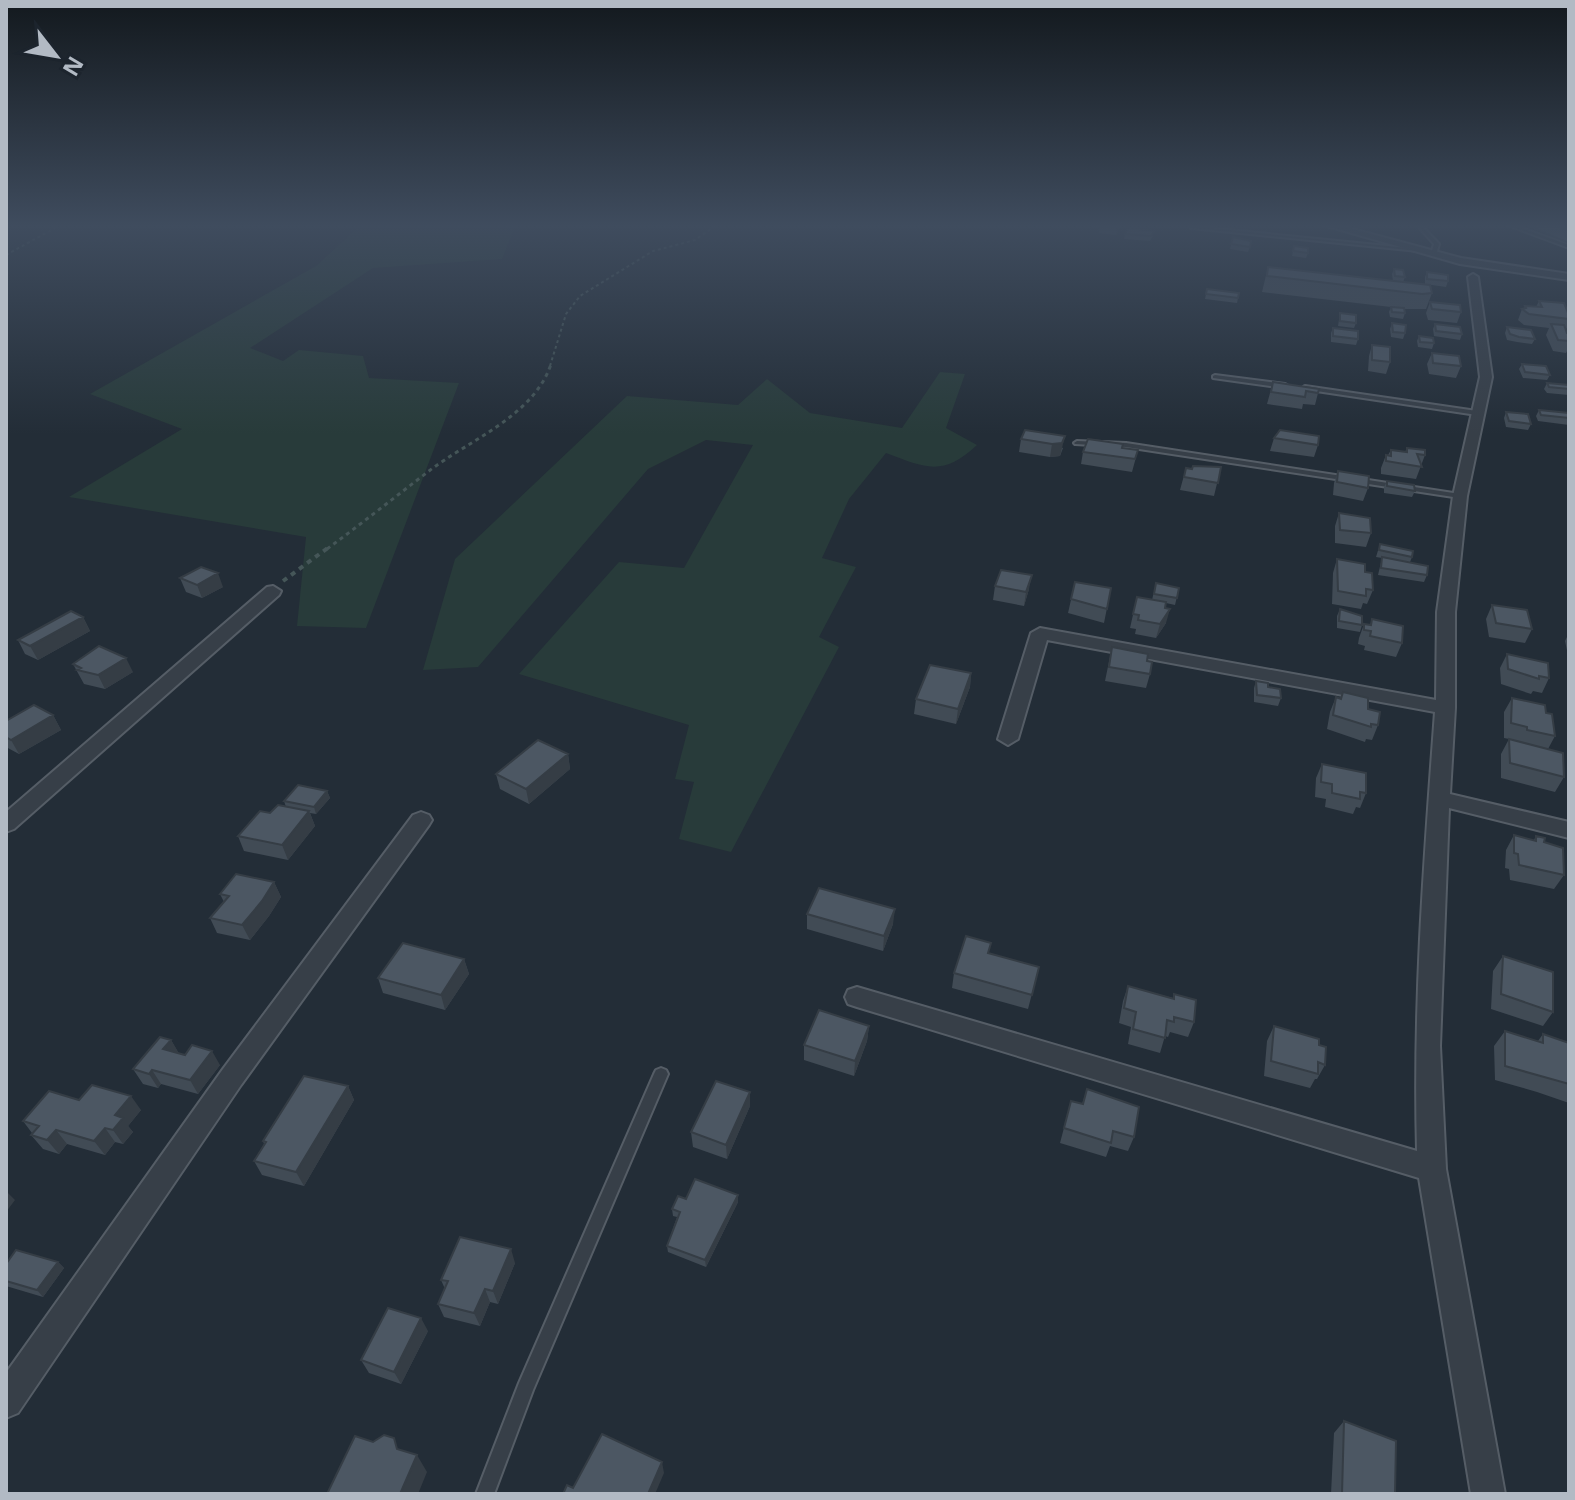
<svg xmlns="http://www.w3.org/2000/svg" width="1575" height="1500" font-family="'Noto Sans',sans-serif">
	<rect width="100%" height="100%" fill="#232d37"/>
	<path fill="#283b3a" d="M362,224h154l-14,35 -129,9 -123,80 33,13 16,-11 64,6 6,22 90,5 -93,245 -69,-2 9,-89 -237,-40 113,-68 -92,-35 226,-128z
		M940,372l25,2 -19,54 31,17c-34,32 -51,23 -91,8l-37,46 -27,59 34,9 -37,70 20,10 -108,205 -52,-13 15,-57 -19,-3 14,-54 -170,-51 100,-112 65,6 69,-123 -47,-5 -58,29 -170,198 -55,3 32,-111 172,-163 111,9 29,-26 43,34 92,15z"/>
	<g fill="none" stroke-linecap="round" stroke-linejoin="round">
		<g stroke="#555d66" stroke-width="4">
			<path id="lane" d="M1416,224h4l19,20 -3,11 -5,-1 3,-10z
				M1505,224h5l59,21v3z
				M1555,224h5l9,2v3z
				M1189,226l229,23 2,1 -2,1 -227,-23z
				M1215,375l70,9 3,2 -3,2 -72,-10v-2z
				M1305,386l172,25 3,2 -3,2 -174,-26 -1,-1z
				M1077,441l49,2 334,51 4,2 -4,2 -334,-51 -51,-3 -1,-1z
				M661,1068l5,2 2,4 -135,316 -39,104h-18l43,-111 135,-309 2,-4z"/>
		</g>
		<g stroke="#555d66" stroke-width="4">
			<path id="street" d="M1320,224h14l127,34 108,16v6l-109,-16z
				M1473,274l5,3 14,100 -25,119 -12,116v96l-5,86 119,28v16l-120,-30 -9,238 6,123 59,325h-34l-52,-316 -562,-171 -9,-3 -3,-7 3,-7 9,-3 560,164c-4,-149 7,-290 18,-439l-388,-72 -29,99 -10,6 -10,-6 33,-106 9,-5 396,72 1,-88 16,-116 27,-119 -12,-100z
				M273,586l8,5 -2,4 -265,234 -8,3v-20l261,-225z
				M421,812l8,3 3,5 -3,5 -188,260 -223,328 -12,5v-45l217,-304 190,-254z"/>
		</g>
		<g stroke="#404851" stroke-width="4">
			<path id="primary" d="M1527,224h21l21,8v10z"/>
		</g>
		<path stroke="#455658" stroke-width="2" stroke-dasharray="3 3" stroke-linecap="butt" d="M6,255l56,-31
			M550,366l16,-52 14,-18 73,-45 42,-11 23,-16"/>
		<path stroke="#455658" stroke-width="3" stroke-dasharray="4 4" stroke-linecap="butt" d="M327,549c34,-25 68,-52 102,-78 40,-31 105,-55 122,-107"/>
		<path stroke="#455658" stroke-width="4" stroke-dasharray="5 5" stroke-linecap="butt" d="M283,581l46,-34"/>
		<use href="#lane" fill="#373f48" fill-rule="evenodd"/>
		<use href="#street" fill="#373f48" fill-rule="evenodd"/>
		<use href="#primary" fill="#555e68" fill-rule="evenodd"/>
	</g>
	<path fill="#414b55" d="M1083,224h39l-6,11 -17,-2 1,-6 -17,-2z
		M1125,234l28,2 -3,5 -26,-2z
		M1233,237l17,10 -2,5 -18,-3z
		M1294,246l14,7 -2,5 -14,-2z
		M1268,267l164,26 -6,16h-22l1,4 -2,6 -13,-2 -1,-5 2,-5 -129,-15z
		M1394,269l11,8 -2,5 -10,-1 -1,-7z
		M1427,272l21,9 -2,6 -21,-3v-7z
		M1207,289l32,4 -2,10 -32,-4z
		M1539,301l30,14v8l-3,7 1,3h2v18h-2l-1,2 -13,-2 -7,-16 3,-7 -25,-3 -6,-5 4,-11h2l1,-3 11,1z
		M1430,302l31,10 -4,11 -29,-3 -2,-7z
		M1340,313l16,10 -2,5 -16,-2z
		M1392,323l13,10 -2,6 -12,-2 -1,-8z
		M1435,324l27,10 -2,6 -26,-4 -1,-7z
		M1507,327l28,12 -3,5 -15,-2 -10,-2 -2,-7z
		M1333,328l25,11 -2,6 -25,-3v-9z
		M1419,336l15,7 -2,6 -14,-2 -1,-6z
		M1372,345l18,17 -4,12 -18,-3 1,-15z
		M1432,353l29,13 -5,12 -27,-4 -2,-10z
		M1522,364l28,11 -3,5 -24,-2 -4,-9z
		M1273,382l45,11 -3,12 -12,-1 -1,5 -35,-5z
		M1547,383l22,2v10l-22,-2 -3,-4z
		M1539,410l30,3v12l-31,-4 -2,-5z
		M1506,412l25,12 -3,6 -22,-3 -2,-9z
		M1025,430l38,18 -3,8 -10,1 -31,-5 2,-13z
		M1274,438l44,7 -4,12 -44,-6z
		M1122,448l16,2 -6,22 -51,-8 2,-12z
		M1407,448l18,7 -9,24 -35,-5v-6l5,-13h2l3,-5 14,2z
		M1221,467l-7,29 -34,-6 6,-22 6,1z
		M1338,471l30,17 -5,13 -30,-6 1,-12z
		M1387,481l28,10 -3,6 -28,-4v-6z
		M1339,513l32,20 -5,14 -31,-4v-17z
		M1380,544l32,13 -2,5 17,13 -3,7 -46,-7 4,-17 -6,-1z
		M1337,559l28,13 8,18 -6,14 -4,-1 -2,6 -29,-5 1,-31z
		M180,578l43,9 -21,11 -16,-6z
		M1075,582l36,6 -7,35 -36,-10z
		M1156,583l23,5 -4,17 -9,-2v20l-10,15 -21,-4 1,-5 -6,-1 7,-31 15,3z
		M995,586l34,3 -5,17 -31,-6z
		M1492,605l40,24 -7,14 -36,-6 -3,-18z
		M1340,609l22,16 -2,7 -23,-4v-12z
		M83,617l7,14 -52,29 -13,-6 -7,-14z
		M1372,619l30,24 -6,14 -32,-7 1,-4 -7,-2 1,-6 5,-14 6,1z
		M1569,633v27l-4,-19z
		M1112,647l38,27 -4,14 -41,-7z
		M1507,654l42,24 -7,15 -9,-2 -2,3 -30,-10 -1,-16z
		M73,664l60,8 -28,17 -21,-5z
		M971,673l-1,14 -14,37 -42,-10 2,-15z
		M1256,681l12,6 13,11 -3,8 -24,-4v-14z
		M1343,692l25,17 10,16 -6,15 -6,-1 -1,3 -38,-13 3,-17 6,-15 4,1z
		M1512,698l34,15 9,23 -7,13 16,28 -9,15 -54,-14v-24l8,-15 10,2 -15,-3v-26z
		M53,715l8,15 -42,24 -13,-7v-26z
		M568,754l2,15 -41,35 -29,-15 -4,-15z
		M1322,764l44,29 -6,15 -4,-1 -3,7 -28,-7 1,-8 -11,-2 1,-19z
		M327,791l3,7 -14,16 -6,-1 5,13 -27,34 -44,-9 -6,-15 32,-23 16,-6 -2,-6z
		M1514,835l20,5 2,-4 8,6 20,33 -10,14 -44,-9 -1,-11 -4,-1 1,-18z
		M274,882l7,15 -12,19 -19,24 -33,-7 -7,-15 14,-16 -4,-8z
		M807,914l86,10 -10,27 -76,-22z
		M1503,956l50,56 -10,14 -52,-17 2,-38z
		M464,959l5,15 -24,36 -62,-17 -5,-15z
		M1039,967l-11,42 -76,-21 2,-15z
		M1128,986l45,12 1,-4 20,28 -6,15 -18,-5 -2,5 -3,-1 -5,17 -32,-9 3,-17 -12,-4 4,-22z
		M869,1026l-2,15 -13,35 -50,-16v-15z
		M1274,1026l45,19 6,20 -8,14h-2l-5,9 -46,-12 3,-35z
		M1505,1031l33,10 5,-7 26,9v60l-32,-11 -42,-12 -1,-34z
		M171,1040l8,14 41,11 -22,29 -37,-10 -3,4 -15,-4 -10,-15z
		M348,1086l6,14 -50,86 -42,-11 -8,-14 10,-17 -1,-3z
		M1087,1089l47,48 -6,14 -18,-5 -4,11 -46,-14 11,-42 11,3z
		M79,1100l62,10 -13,16 5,6 -10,12 -8,-2 -10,13 -38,-11 -8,10 -16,-5 -12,-14 1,-2 -9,-12z
		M750,1106l-23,53 -34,-12 -2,-15z
		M738,1195v7l-32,65 -38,-15 -1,-6 10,-29 -4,-1 -1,-7 14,-10z
		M58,1262l6,6 -21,29 -37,-11v-22z
		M515,1263l-17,41 -8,-2 -10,24 -36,-9 -6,-13 7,-15 -4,-9z
		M428,1331l-27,53 -32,-11 -8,-13z
		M1344,1421l51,73h-64l3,-61z"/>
	<path fill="#353d45" d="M1118,224h4l-6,11 1,-10z
		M1065,436l-5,20 -10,1 2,-13z
		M218,573l5,14 -21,11 -5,-13z
		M1032,575l-3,14 -5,17 2,-14z
		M1170,609l-4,14 -10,15 4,-14z
		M83,617l7,14 -52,29 -8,-14z
		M126,658l7,14 -28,17 -7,-14z
		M971,673l-1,14 -14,37 2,-15z
		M53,715l8,15 -42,24 -8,-14z
		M568,754l2,15 -41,35 -3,-15z
		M327,791l3,7 -14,16 -2,-7z
		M309,811l6,15 -27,34 -6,-15z
		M274,882l7,15 -12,19 -19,24 -8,-15z
		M895,909l-2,15 -10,27 1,-15z
		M464,959l5,15 -24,36 -4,-15z
		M869,1026l-2,15 -13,35 1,-15z
		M171,1040l9,15 -17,-6z
		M212,1051l8,14 -22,29 -8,-14z
		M152,1070l9,14 -3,4 -9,-14z
		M348,1086l6,14 -50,86 -8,-14z
		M750,1092v14l-23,53 -1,-14z
		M131,1096l10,14 -13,16 5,6 -10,12 -10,-14 2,-15z
		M105,1128l10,14 -10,13 -11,-14z
		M56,1130l11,14 -8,10 -12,-14z
		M6,1191l9,9 -9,12z
		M738,1195v7l-32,65 -1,-7z
		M511,1249l4,14 -17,41 -5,-13z
		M58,1262l6,6 -21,29 -6,-7z
		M485,1289l5,13 -10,24 -6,-13z
		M421,1318l7,13 -27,53 -7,-12z
		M417,1455l10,17 -9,22h-18z
		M662,1462l2,11 -9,21h-7z"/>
	<path fill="#4c5763" stroke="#353d45" stroke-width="2" d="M1128,228l26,3 -3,5 -26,-2z
		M1233,237l18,4 -1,6 -19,-3z
		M1294,246l14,2v5l-15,-2z
		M1268,267l162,18 2,8 -10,1 -155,-18z
		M1394,269l9,1 2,7 -10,-1z
		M1427,272l21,3v6l-21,-2z
		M1207,289l32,4 -1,5 -32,-4z
		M1539,301l25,2 5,12v4l-40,-5 -7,-5 4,-1 -1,-2 17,1z
		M1430,302l30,3 1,7 -29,-3z
		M1391,307l13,1 1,5 -13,-1z
		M1340,313l16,2v8l-16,-2z
		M1392,323l14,2 -1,8 -12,-1z
		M1435,324l25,3 2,7 -26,-3z
		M1551,324l13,1 3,8h2v8l-11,-1z
		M1507,327l24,3 4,9 -16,-2 -9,-3z
		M1333,328l25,3v8l-25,-3z
		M1419,336l14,2 1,5 -14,-1z
		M1372,345l18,2v15l-18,-2z
		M1432,353l27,3 2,10 -28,-3z
		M1522,364l24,2 4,9 -25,-3z
		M1273,382l46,7 -1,4 -12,-2 -1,6 -34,-5z
		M1547,383l22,2v4l-20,-2z
		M1539,410l30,3v5l-28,-3z
		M1506,412l22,2 3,10 -22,-3z
		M1025,430l40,6 -3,7 -10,1 -31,-5z
		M1280,430l39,6 -1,9 -44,-7z
		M1088,439l35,5 -1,4 16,2 -3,9 -52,-7z
		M1407,448l18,2v5l-8,-1 5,13 -36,-6v-6l5,1v-6l16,2z
		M1193,466l28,1 -3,16 -34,-6 2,-9 6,1z
		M1338,471l31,5 -1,12 -31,-6z
		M1387,481l27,4 1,6 -28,-5z
		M1339,513l31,5 1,15 -31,-3z
		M1380,544l33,7 -1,6 -33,-7z
		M1382,557l46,9 -1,9 -46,-7z
		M1337,559l28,5v8l7,1 1,17 -7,-1v7l-28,-5z
		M201,567l17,6 -21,12 -17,-7z
		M1001,570l31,5 -6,17 -31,-6z
		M1075,582l36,6 -4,21 -36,-10z
		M1156,583l23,5 -2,10 -23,-4z
		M1137,597l29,5 -1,6 5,1 -10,15 -22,-4 1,-5 -6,-1z
		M1492,605l35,5 5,19 -36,-6z
		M1340,609l22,7v9l-23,-4z
		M71,611l12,6 -53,29 -12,-6z
		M1372,619l31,7 -1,17 -32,-7 1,-5 -7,-1v-6l7,1z
		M99,646l27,12 -28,17 -21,-5 4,-2 -8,-4z
		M1112,647l36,7 -1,7 5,1 -2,12 -41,-7z
		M1507,654l41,9 1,15 -10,-2v3l-31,-10z
		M930,665l41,8 -13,36 -42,-10z
		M1256,681l12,2v4l12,2 1,9 -24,-3z
		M1343,692l25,6v11l12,3 -2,13 -7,-1v3l-38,-12 3,-18 5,2z
		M1512,698l33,7 1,8 6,1 3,22 -28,-6v-3l-16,-4z
		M34,705l19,10 -42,25 -5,-3v-16z
		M1509,739l54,14 1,24 -54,-14z
		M538,740l30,14 -42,35 -30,-15z
		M1322,764l44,9v20l-6,-1v7l-28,-6v-9l-11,-2z
		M298,785l29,6 -13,16 -30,-6z
		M278,805l31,6 -27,34 -44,-9 22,-25 10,2z
		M1514,835l22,6v-5l9,2 -1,4 19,6 1,27 -45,-10 -1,-11 -4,-1z
		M236,874l38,8 -12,19 -20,24 -32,-7 19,-22 -9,-2z
		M819,888l76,21 -11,27 -77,-22z
		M966,936l25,7 -3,10 51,14 -7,28 -78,-22z
		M403,943l61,16 -23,36 -63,-17z
		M1503,956l50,16v40l-52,-18z
		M1128,986l46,13v-5l22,6 -2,22 -20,-5v5l-7,-2 -2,18 -32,-9 3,-17 -12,-4z
		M819,1010l50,16 -14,35 -51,-16z
		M1274,1026l45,13v6l7,2 -1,18 -7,-3v12l-47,-13z
		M1505,1031l38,12v-9l26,9v41l-64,-18z
		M160,1037l11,3 -8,9 22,6 7,-10 20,6 -22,29 -38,-10 -3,4 -16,-5z
		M304,1076l44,10 -52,86 -42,-11 12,-19 -3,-1z
		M716,1081l34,11 -24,53 -35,-13z
		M92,1085l39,11 -16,19 8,3 -10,12 -8,-2 -11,13 -38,-11 -9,10 -16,-5 8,-9 -16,-5 26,-30 30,9z
		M1087,1089l52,18 -5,30 -21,-6 -2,12 -47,-15 7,-27 12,3z
		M695,1179l43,16 -33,65 -38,-14 13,-34 -8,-3 6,-13 8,3z
		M460,1237l51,12 -18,42 -8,-2 -11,24 -36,-9 10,-23 -7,-1z
		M16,1250l42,12 -21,28 -31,-9v-17z
		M388,1308l33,10 -27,54 -33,-12z
		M1344,1421l52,20 -1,53h-53z
		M602,1434l60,28 -14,32h-85l4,-9 6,3z
		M384,1435l10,3 3,11 20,6 -17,39h-73l28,-58 18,6z"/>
	<linearGradient id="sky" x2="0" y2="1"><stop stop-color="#13191e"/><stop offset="0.52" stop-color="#3f4c5e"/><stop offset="1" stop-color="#3f4c5e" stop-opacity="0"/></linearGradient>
	<rect width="1575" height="434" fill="url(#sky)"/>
	<rect width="1575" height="1500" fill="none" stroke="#b2bac4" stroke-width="16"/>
	<g transform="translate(56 56) rotate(121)" stroke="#1c242d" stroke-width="6" paint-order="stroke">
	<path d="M0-6L14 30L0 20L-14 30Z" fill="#b2bac4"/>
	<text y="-12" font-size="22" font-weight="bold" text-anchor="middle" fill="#b2bac4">N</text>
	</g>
</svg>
